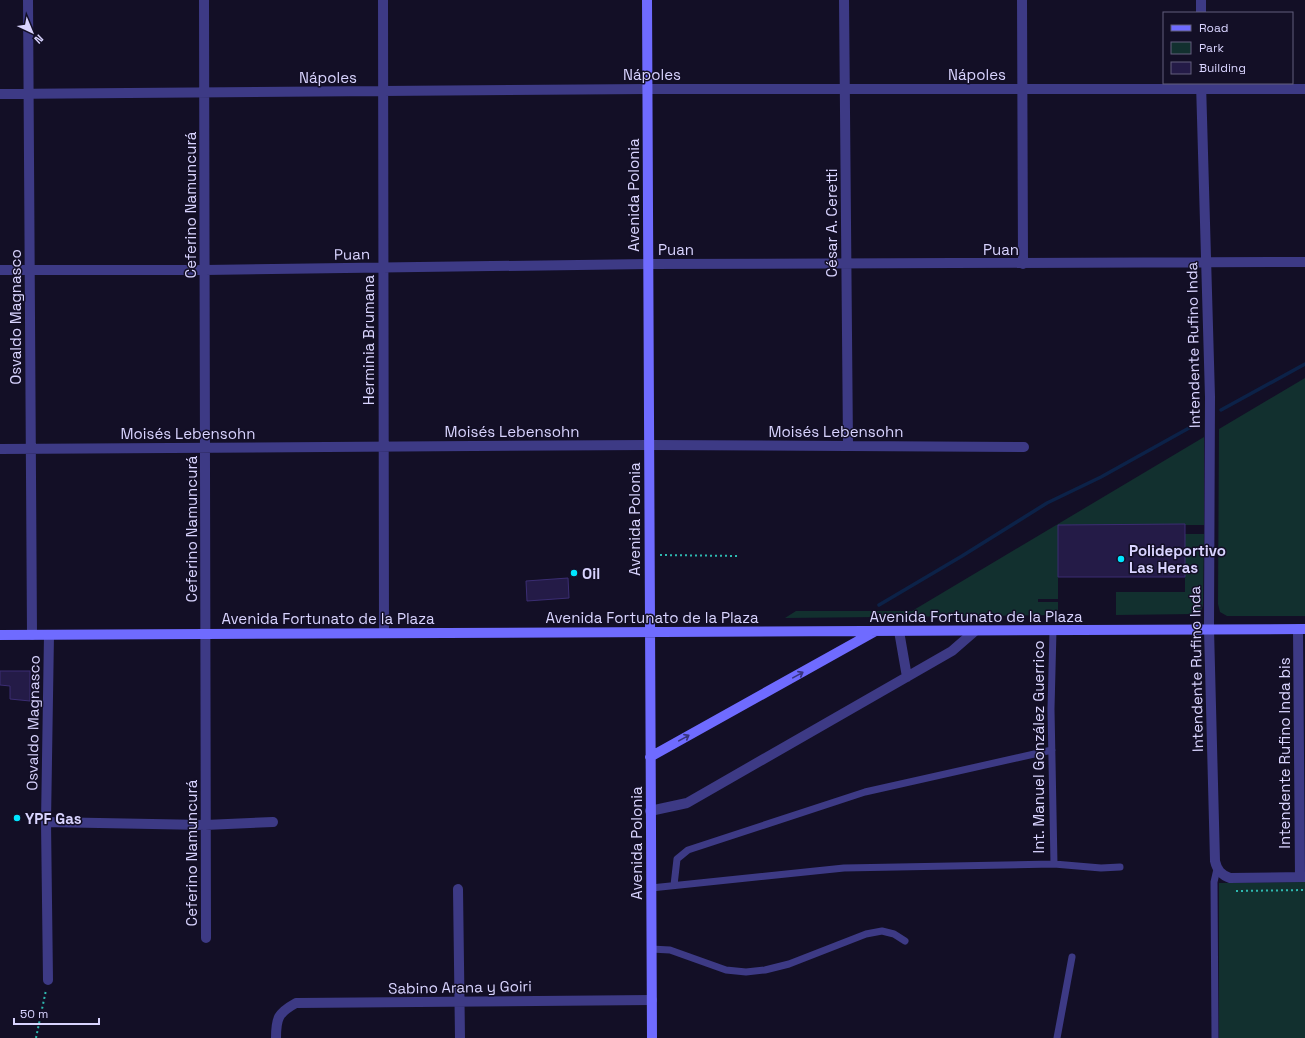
<svg xmlns="http://www.w3.org/2000/svg" width="1305" height="1038" font-family="'Space Grotesk',sans-serif">
	<rect width="100%" height="100%" fill="#130f26"/>
	<path fill="#12302f" d="M1305,378v238h-78l-7,-4 -2,-8 1,-175z
		M1204,437v88h-146v74h-20v3h20v13l-273,3 11,-7h116z
		M1185,534h19l-1,71 -2,6 -5,3 -80,1v-23h69z
		M1305,882v156h-86v-155z"/>
	<g fill="none" stroke-linecap="round" stroke-linejoin="round">
		<path stroke="#0c2248" stroke-width="3.5" d="M1221,410l84,-46
			M879,605l83,-49 85,-53 54,-26 97,-54"/>
	</g>
	<path fill="#241b47" stroke="#3b2d73" d="M1185,524v53h-127v-52z
		M568,578l1,20 -42,3 -1,-20z
		M0,671h30v30l-20,-2v-13l-10,-1z"/>
	<g fill="none" stroke-linecap="round" stroke-linejoin="round">
		<path stroke="#2fb8b0" stroke-width="2" stroke-dasharray="2 3" stroke-linecap="butt" d="M660,555l77,1
			M1236,891l69,-1
			M36,1038l10,-48"/>
		<path stroke="#3d3a85" stroke-width="7" d="M1053,630l-2,79 3,155
			M674,885l3,-26 11,-9 177,-58 187,-42
			M651,888l193,-20 210,-4 47,4 19,-1
			M651,949l19,1 56,20 20,2 19,-2 24,-6 77,-30 16,-3 12,3 11,7
			M1057,1038l15,-81
			M1215,1038l-1,-156 3,-13"/>
		<path stroke="#3d3a85" stroke-width="10" d="M28,0l4,635
			M204,0l2,938
			M383,0l1,632
			M844,0l4,445
			M1022,0l1,264
			M1201,0v13
			M1201,83l9,314 -1,232 6,232c2,9 6,14 15,17l75,-1
			M0,94l647,-5h658
			M0,270h205l443,-6 657,-2
			M0,449l649,-4 375,2
			M1298,629l2,248
			M899,631l8,46
			M650,811l37,-8 265,-152 23,-20
			M46,822l159,3 68,-3
			M458,889l2,149
			M48,980l-2,-158 3,-187
			M276,1038c0,-20 2,-25 20,-35l356,-3"/>
		<path stroke="#6f6bff" stroke-width="10" d="M647,0l5,1038
			M0,635l1305,-6
			M650,757l224,-125"/>
	</g>
	<defs><path id="oneway-shaft" d="M-6 0H5M1.5-3L5.5 0L1.5 3" fill="none" stroke-width="1.6" stroke-linecap="round" stroke-linejoin="round"/></defs>
	<g stroke="#38347d">
		<use href="#oneway-shaft" transform="translate(798 675) rotate(-29)"/>
		<use href="#oneway-shaft" transform="translate(684 738) rotate(-29)"/>
	</g>
	<g fill="#00e5ff" stroke="#130f26" stroke-width="1.5">
		<circle cx="1121" cy="559" r="4"/>
		<circle cx="574" cy="573" r="4"/>
		<circle cx="17" cy="818" r="4"/>
	</g>
	<g text-anchor="middle" dominant-baseline="central" stroke-width="3" stroke-linejoin="round" paint-order="stroke">
		<g font-size="15" fill="#d9d4ff" stroke="#130f26">
			<text x="652" y="74">Nápoles</text>
			<text x="977" y="74">Nápoles</text>
			<text x="328" y="77">Nápoles</text>
			<text transform="translate(633 195) rotate(-90)">Avenida Polonia</text>
			<text transform="translate(190 205) rotate(-90)">Ceferino Namuncurá</text>
			<text transform="translate(831 223) rotate(-90)">César A. Ceretti</text>
			<text x="676" y="249">Puan</text>
			<text x="1001" y="249">Puan</text>
			<text transform="translate(352 254) rotate(-1)">Puan</text>
			<text transform="translate(15 317) rotate(-90)">Osvaldo Magnasco</text>
			<text transform="translate(368 340) rotate(-90)">Herminia Brumana</text>
			<text transform="translate(1193 345) rotate(-91)">Intendente Rufino Inda</text>
			<text x="512" y="431">Moisés Lebensohn</text>
			<text x="836" y="431">Moisés Lebensohn</text>
			<text x="188" y="433">Moisés Lebensohn</text>
			<text transform="translate(634 519) rotate(-90)">Avenida Polonia</text>
			<text transform="translate(191 529) rotate(-90)">Ceferino Namuncurá</text>
			<text x="976" y="616">Avenida Fortunato de la Plaza</text>
			<text x="652" y="617">Avenida Fortunato de la Plaza</text>
			<text x="328" y="618">Avenida Fortunato de la Plaza</text>
			<text transform="translate(1196 669) rotate(-91)">Intendente Rufino Inda</text>
			<text transform="translate(33 723) rotate(-89)">Osvaldo Magnasco</text>
			<text transform="translate(1038 747) rotate(-90)">Int. Manuel González Guerrico</text>
			<text transform="translate(1284 753) rotate(-90)">Intendente Rufino Inda bis</text>
			<text transform="translate(636 843) rotate(-90)">Avenida Polonia</text>
			<text transform="translate(191 853) rotate(-90)">Ceferino Namuncurá</text>
			<text transform="translate(460 987) rotate(-1)">Sabino Arana y Goiri</text>
		</g>
		<g font-size="15" font-weight="bold" fill="#d9d4ff" stroke="#130f26" text-anchor="start">
			<text x="1129" y="550">Polideportivo<tspan x="1129" dy="17">Las Heras</tspan></text>
			<text x="582" y="573">Oil</text>
			<text x="25" y="818">YPF Gas</text>
		</g>
	</g>
	<rect x="1163" y="12" width="130" height="72" fill="#130f26" stroke="#625e7d"/>
	<rect x="1171" y="25" width="20" height="6" fill="#6f6bff" stroke="#625e7d"/>
	<text x="1199" y="32" font-size="12" fill="#d9d4ff">Road</text>
	<rect x="1171" y="42" width="20" height="12" fill="#12302f" stroke="#625e7d"/>
	<text x="1199" y="52" font-size="12" fill="#d9d4ff">Park</text>
	<rect x="1171" y="62" width="20" height="12" fill="#241b47" stroke="#625e7d"/>
	<text x="1199" y="72" font-size="12" fill="#d9d4ff">Building</text>
	<g transform="translate(32 32) rotate(136)" stroke="#130f26" stroke-width="3" paint-order="stroke">
	<path d="M0-3L7 15L0 10L-7 15Z" fill="#d9d4ff"/>
	<text y="-6" font-size="11" font-weight="bold" text-anchor="middle" fill="#d9d4ff">N</text>
	</g>
	<path d="M14 1018v6h85v-6" fill="none" stroke="#d9d4ff" stroke-width="2"/>
	<text x="20" y="1018" font-size="12" fill="#d9d4ff" stroke="#130f26" stroke-width="3" paint-order="stroke">50 m</text>
</svg>
